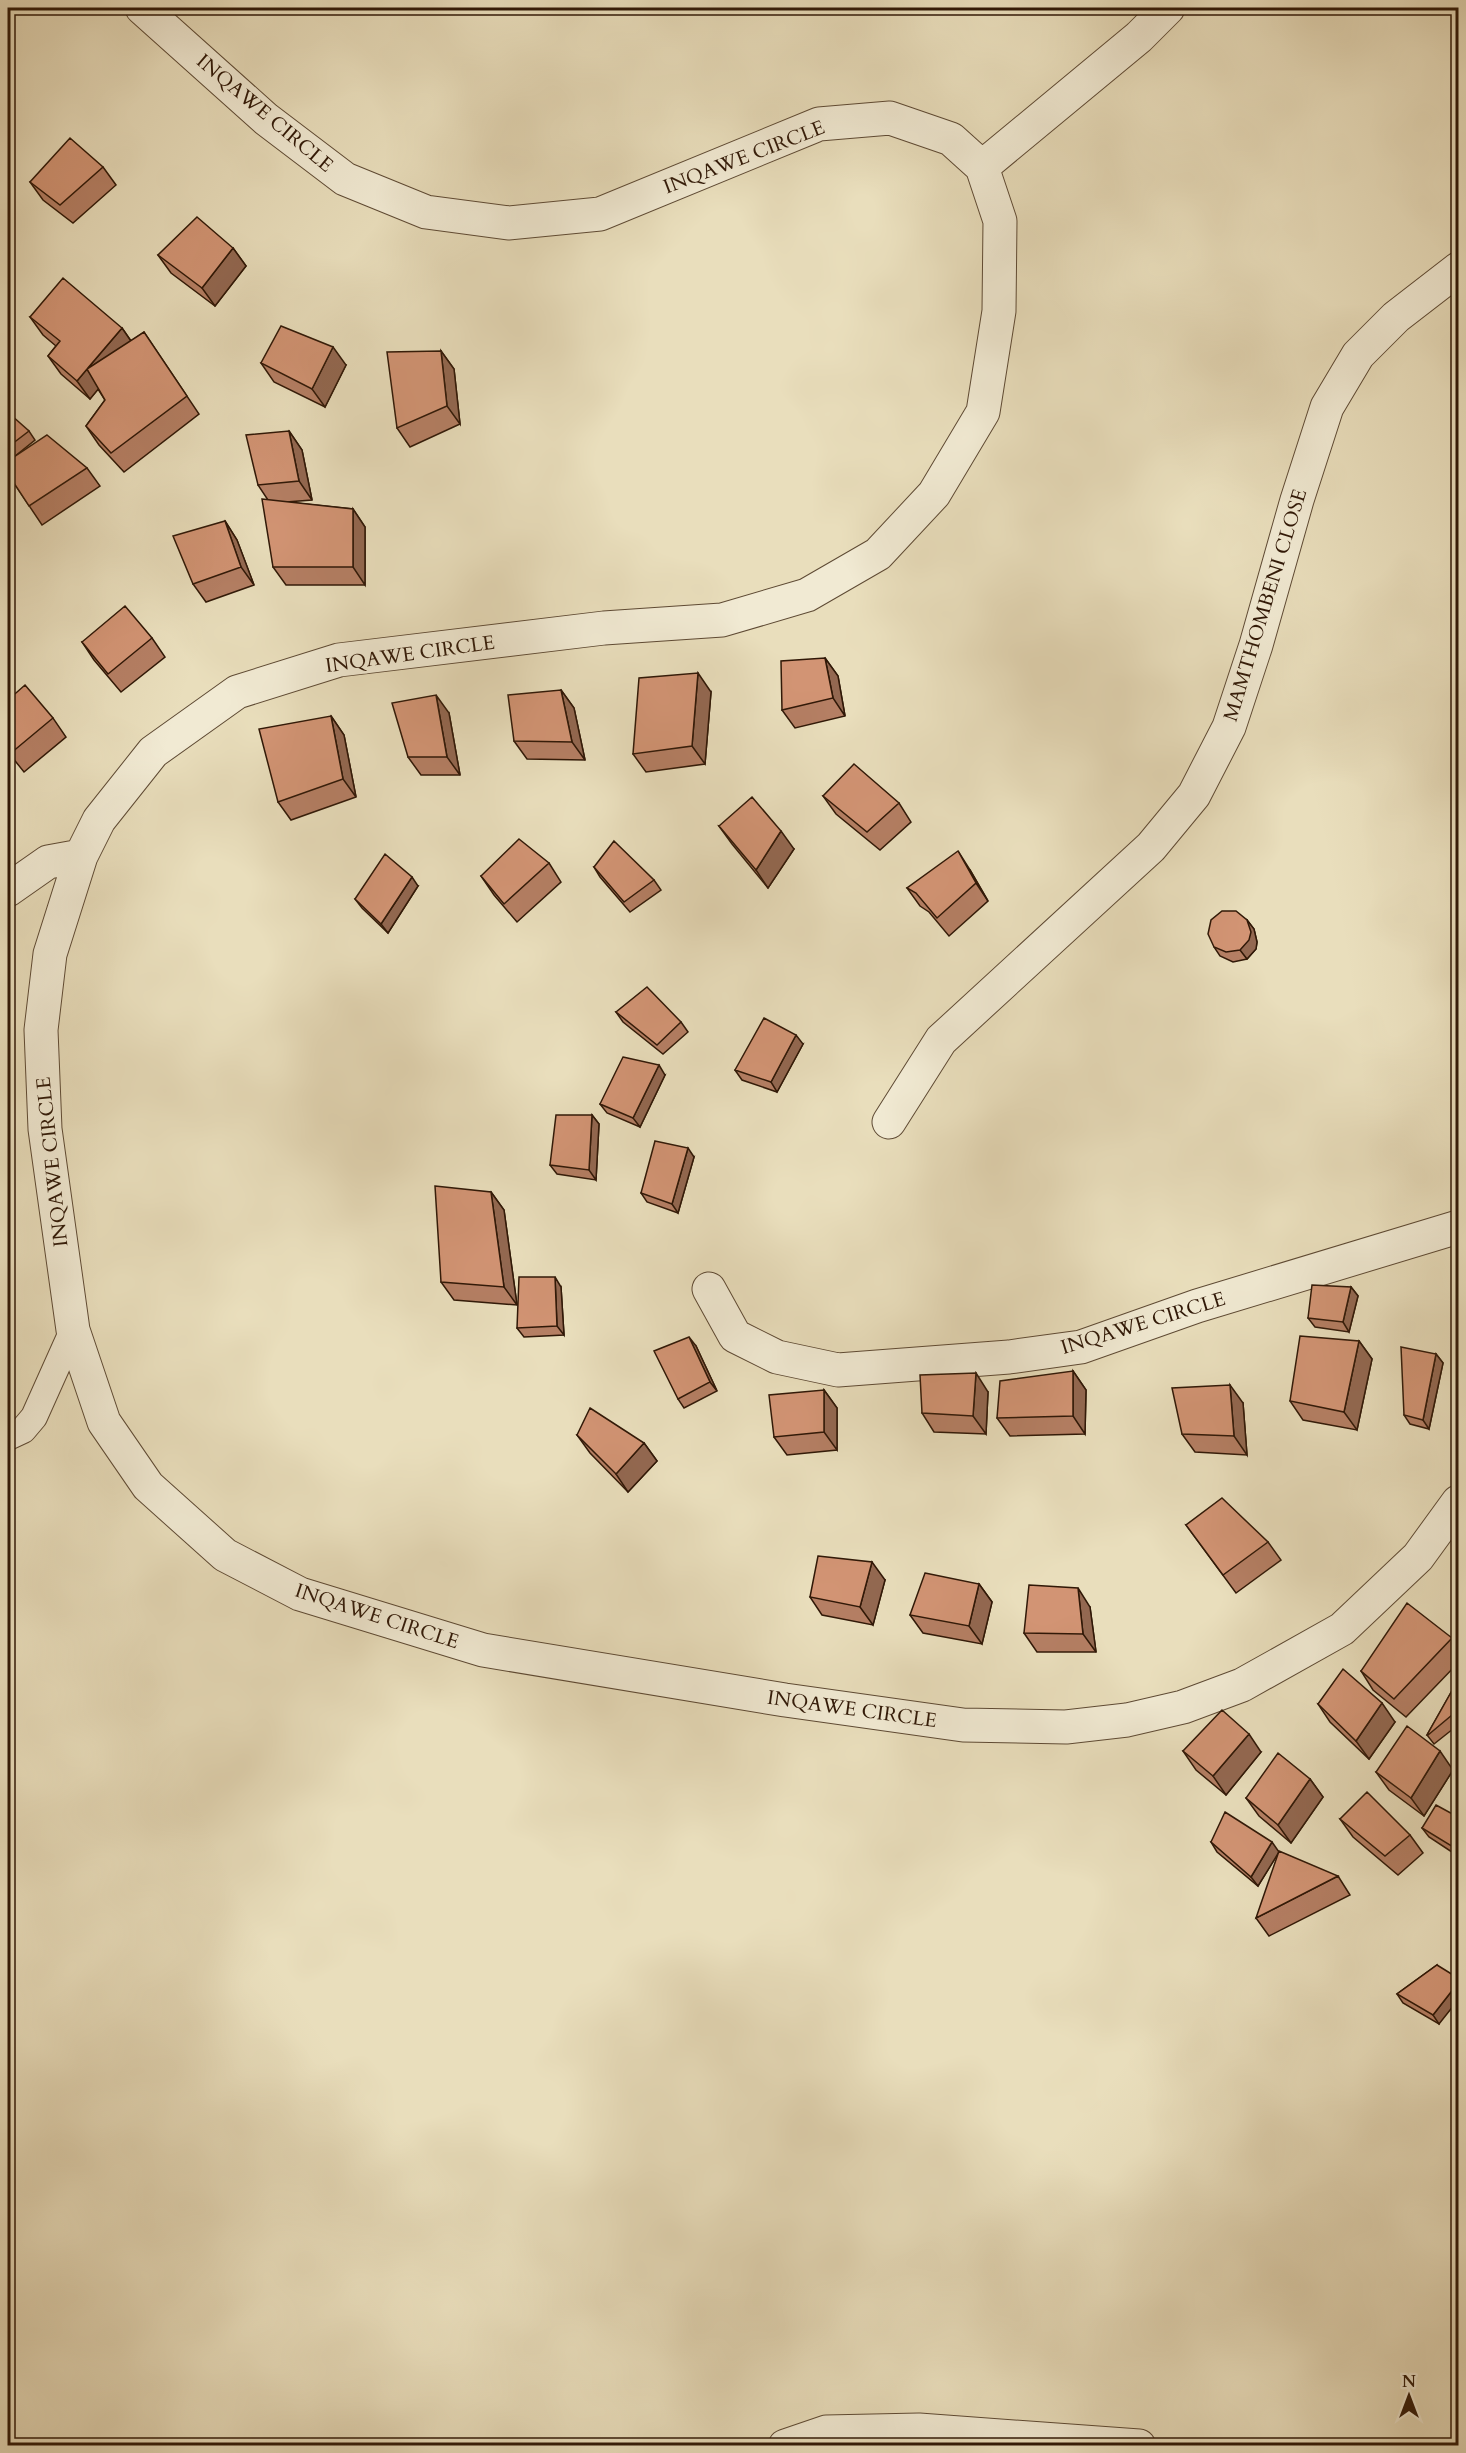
<svg xmlns="http://www.w3.org/2000/svg" width="1466" height="2453" font-family="Cardo,serif">
	<rect width="100%" height="100%" fill="#e9debc"/>
	<filter id="stains"><feTurbulence type="fractalNoise" baseFrequency=".00333" numOctaves="4"/><feColorMatrix values="0 0 0 0 .2 0 0 0 0 .09 0 0 0 0 .02 0 0 0 .5 -.17"/></filter>
	<radialGradient id="worn" r=".72"><stop offset=".6" stop-color="#630" stop-opacity="0"/><stop offset="1" stop-color="#630" stop-opacity=".3"/></radialGradient>
	<g fill="none" stroke-linecap="round" stroke-linejoin="round">
		<g stroke="#5e4a34" stroke-width="28">
			<path id="service" d="M8,1437l15,-7 11,-13 39,-87"/>
		</g>
		<g stroke="#5e4a34" stroke-width="35">
			<path id="minor" d="M142,8l124,111 79,60 81,33 82,11 92,-9 219,-90 71,-6 61,21 31,28 18,54 -1,90 -16,101 -49,82 -56,60 -71,41 -85,25 -118,8 -265,32 -102,32 -84,60 -54,68 -18,36 -31,98 -9,76 4,99 28,201 31,92 44,64 77,69 75,39 183,56 302,50 178,25 103,2 61,-7 56,-13 59,-22 100,-56 76,-72 40,-55
				M982,167l157,-130 29,-29
				M8,890l40,-28 33,-6
				M889,1122l52,-82 210,-193 43,-52 35,-68 27,-82 41,-145 30,-93 31,-52 38,-38 62,-48
				M709,1289l26,47 42,21 61,13 171,-13 72,-10 116,-41 261,-79
				M785,2446l41,-14 93,-2 220,16"/>
		</g>
		<use href="#service" stroke="#f1ead3" stroke-width="26"/>
		<use href="#minor" stroke="#f1ead3" stroke-width="33"/>
	</g>
	<path fill="#b57f64" stroke="#301807" stroke-width="1.5" d="M103,167l13,18 -43,38 -30,-23 -13,-18z
		M233,248l13,18 -31,40 -44,-33 -13,-18z
		M30,317l92,11 9,13 13,-9 55,82 -75,58 -25,-27 -13,-19 19,-26 -7,-11 -8,10 -29,-25 -13,-18 8,-10 -13,-11z
		M441,351l13,18 6,55 -50,23 -13,-19z
		M261,363l85,2 -21,42 -51,-25z
		M8,418l21,13 6,9 -21,17 73,11 13,18 -58,39 -34,-51z
		M289,431l13,19 10,50 -26,2 67,7 12,18v58h-79l-13,-18 -5,-67 -10,-15z
		M225,521l12,19 17,45 -48,17 -13,-18z
		M152,638l13,19 -44,35 -27,-32 -12,-18z
		M825,658l13,18 7,40 -50,12 -13,-18z
		M561,690l13,18 11,52 -58,-1 -13,-18z
		M711,692l-6,72 -59,8 -13,-18z
		M8,700l45,18 13,19 -42,35 -16,-20z
		M449,713l11,62h-39l-13,-18z
		M331,716l13,19 12,62 -65,23 -13,-18z
		M823,796l76,7 12,19 -31,28 -44,-36z
		M719,826l75,23 -26,39 -36,-44z
		M549,863l12,19 -44,40 -23,-27 -13,-19z
		M594,867l60,13 7,10 -31,22 -30,-35z
		M970,870l18,31 -39,35 -20,-24 -9,-6 -13,-18z
		M418,886l-30,47 -26,-25 -7,-9z
		M1247,920l7,9 3,13 -1,7 -9,10 -14,3 -13,-6 -6,-9z
		M616,1012l65,10 7,10 -25,22 -40,-32z
		M803,1044l-26,48 -35,-12 -7,-10z
		M665,1075l-25,52 -33,-14 -7,-9z
		M592,1115l7,9 -3,56 -39,-6 -7,-9z
		M694,1157l-16,56 -31,-11 -6,-9z
		M491,1192l13,18 13,95 -63,-5 -13,-18z
		M561,1287l3,48 -40,2 -7,-9z
		M1351,1287l7,9 -9,36 -34,-5 -7,-9z
		M1359,1341l13,18 -15,71 -54,-10 -13,-19z
		M696,1346l21,45 -33,17 -6,-9z
		M1436,1354l7,9 -14,66 -19,-5 -6,-9z
		M1073,1371l13,19 -1,44 -75,2 -13,-18z
		M824,1390l13,18v42l-50,5 -13,-18z
		M988,1392l-2,42 -52,-2 -12,-19z
		M1243,1403l4,52 -52,-3 -13,-18z
		M577,1435l67,8 13,18 -29,31 -38,-39z
		M1186,1525l82,17 13,18 -45,33z
		M885,1580l-12,45 -51,-10 -12,-18z
		M979,1584l13,18 -10,42 -59,-11 -13,-18z
		M1090,1607l6,45h-59l-13,-19z
		M1452,1638l6,9v16l-52,54 -33,-27 -12,-19z
		M1458,1680v45l-24,19 -7,-9z
		M1318,1704l77,18 -26,37 -39,-37z
		M1183,1751l78,1 -35,43 -30,-25z
		M1453,1770l-29,46 -35,-26 -13,-18z
		M1310,1779l13,18 -32,46 -32,-27 -13,-18z
		M1458,1817v39l-29,-19 -7,-9z
		M1340,1819l70,16 13,18 -25,22 -45,-38z
		M1211,1842l68,10 -21,34 -41,-34z
		M1338,1876l12,19 -81,41 -13,-18z
		M1437,1965l2,59 -36,-21 -6,-9z"/>
	<path fill="#936851" stroke="#301807" stroke-width="1.5" d="M233,248l13,18 -31,40 -13,-18z
		M122,328l13,19 -48,22z
		M333,347l13,18 -21,42 -13,-18z
		M441,351l13,18 6,55 -13,-18z
		M87,369l13,18 -10,12 -13,-18z
		M289,431l13,19 10,50 -13,-19z
		M353,509l12,18v58l-12,-18z
		M225,521l12,19 17,45 -13,-18z
		M825,658l13,18 7,40 -12,-18z
		M698,673l13,19 -6,72 -13,-18z
		M561,690l13,18 11,52 -13,-18z
		M436,695l13,18 11,62 -13,-18z
		M331,716l13,19 12,62 -13,-18z
		M781,831l13,18 -26,39 -12,-18z
		M958,851l12,19 18,31 -12,-18z
		M412,877l6,9 -30,47 -7,-9z
		M1247,920l7,9 3,13 -1,7 -9,10 -7,-9z
		M796,1035l7,9 -26,48 -6,-10z
		M659,1065l6,10 -25,52 -7,-9z
		M592,1115l7,9 -3,56 -7,-10z
		M688,1148l6,9 -16,56 -6,-9z
		M491,1192l13,18 13,95 -13,-18z
		M555,1277l6,10 3,48 -7,-9z
		M1351,1287l7,9 -9,36 -6,-10z
		M689,1337l7,9 21,45 -7,-9z
		M1359,1341l13,18 -15,71 -13,-18z
		M1436,1354l7,9 -14,66 -6,-9z
		M1073,1371l13,19 -1,44 -12,-18z
		M976,1373l12,19 -2,42 -13,-18z
		M1230,1385l13,18 4,52 -13,-19z
		M824,1390l13,18v42l-13,-18z
		M644,1443l13,18 -29,31 -12,-18z
		M872,1562l13,18 -12,45 -13,-18z
		M979,1584l13,18 -10,42 -13,-18z
		M1078,1588l12,19 6,45 -13,-18z
		M1382,1703l13,19 -26,37 -13,-18z
		M1249,1734l12,18 -35,43 -13,-19z
		M1440,1751l13,19 -29,46 -13,-18z
		M1310,1779l13,18 -32,46 -13,-18z
		M1272,1842l7,10 -21,34 -7,-9z
		M1458,1983v17l-19,24 -6,-9z"/>
	<path fill="#d29474" stroke="#301807" stroke-width="1.5" d="M70,138l33,29 -43,38 -30,-23z
		M197,217l36,31 -31,40 -44,-33z
		M63,278l59,50 -35,41 57,-37 43,64 -76,57 -25,-27 19,-26 -18,-31 -10,12 -29,-25 12,-15 -30,-24z
		M281,326l52,21 -21,42 -51,-26z
		M441,351l6,55 -50,22 -10,-76z
		M11,415l18,16 -21,16v-29z
		M289,431l10,50 -41,4 -12,-50z
		M47,435l40,33 -58,38 -21,-32v-13z
		M262,499l91,10v58h-80z
		M225,521l16,46 -48,17 -20,-48z
		M125,606l27,32 -44,36 -26,-32z
		M825,658l8,40 -51,12 -1,-49z
		M698,673l-6,73 -59,8 6,-76z
		M25,685l28,33 -42,35 -3,-4v-49z
		M561,690l11,52 -58,-1 -6,-46z
		M436,695l11,62h-39l-16,-54z
		M331,716l12,63 -65,23 -19,-73z
		M854,764l45,39 -32,29 -44,-36z
		M752,797l29,34 -25,39 -37,-44z
		M519,839l30,24 -45,41 -23,-28z
		M614,841l40,39 -30,22 -30,-35z
		M958,851l18,32 -39,35 -21,-25 -9,-5z
		M385,854l27,23 -31,47 -26,-25z
		M1222,911h14l11,9 4,12 -2,8 -9,10 -14,2 -12,-5 -6,-13 3,-14z
		M647,987l34,35 -24,23 -41,-33z
		M764,1018l32,17 -25,47 -36,-12z
		M623,1057l36,8 -26,53 -33,-14z
		M556,1115h36l-3,55 -39,-5z
		M655,1141l33,7 -16,56 -31,-11z
		M435,1186l56,6 13,95 -63,-5z
		M519,1277h36l2,49 -40,2z
		M1312,1285l39,2 -8,35 -35,-4z
		M1300,1336l59,5 -15,71 -54,-11z
		M689,1337l21,45 -32,17 -24,-48z
		M1401,1347l35,7 -13,66 -19,-5z
		M1073,1371v45l-76,2 3,-37z
		M976,1373l-3,43 -51,-3 -2,-38z
		M1230,1385l4,51 -52,-2 -10,-46z
		M824,1390v42l-50,5 -5,-42z
		M590,1408l54,35 -28,31 -39,-39z
		M1222,1498l46,44 -45,33 -37,-50z
		M818,1556l54,6 -12,45 -50,-10z
		M925,1573l54,11 -10,42 -59,-11z
		M1029,1585l49,3 5,46 -59,-1z
		M1407,1603l45,35 -58,61 -33,-28z
		M1343,1669l39,34 -26,38 -38,-37z
		M1458,1680v30l-30,25h-1z
		M1222,1710l27,24 -36,42 -30,-25z
		M1407,1726l33,25 -29,47 -35,-26z
		M1278,1753l32,26 -32,46 -32,-27z
		M1367,1792l43,43 -25,21 -45,-37z
		M1436,1805l22,12v33l-36,-22z
		M1225,1812l47,30 -21,35 -40,-35z
		M1279,1851l59,25 -82,42z
		M1437,1965l21,13v5l-25,32 -36,-21z"/>
	<g text-anchor="middle" dominant-baseline="central" stroke-width="4.5" stroke-linejoin="round" paint-order="stroke">
		<g font-size="20" fill="#301807" stroke="#f1ead3">
			<text transform="translate(265 113) rotate(40)">INQAWE CIRCLE</text>
			<text transform="translate(744 157) rotate(-21)">INQAWE CIRCLE</text>
			<text transform="translate(1265 605) rotate(-73)">MAMTHOMBENI CLOSE</text>
			<text transform="translate(410 654) rotate(-8)">INQAWE CIRCLE</text>
			<text transform="translate(52 1162) rotate(-96)">INQAWE CIRCLE</text>
			<text transform="translate(1143 1323) rotate(-17)">INQAWE CIRCLE</text>
			<text transform="translate(377 1616) rotate(18)">INQAWE CIRCLE</text>
			<text transform="translate(852 1709) rotate(8)">INQAWE CIRCLE</text>
		</g>
	</g>
	<rect width="1466" height="2453" fill="none" stroke="#e9debc" stroke-width="30"/>
	<rect x="9" y="9" width="1448" height="2435" fill="none" stroke="#301807" stroke-width="3"/>
	<rect x="15" y="15" width="1436" height="2423" fill="none" stroke="#301807" stroke-width="1.5"/>
	<g transform="translate(1409 2396)" stroke="#f1ead3" stroke-width="4.5" paint-order="stroke">
	<path d="M0-4.5L10 22L0 15L-10 22Z" fill="#301807"/>
	<text y="-9" font-size="16" font-weight="bold" text-anchor="middle" fill="#301807">N</text>
	</g>
	<rect width="100%" height="100%" filter="url(#stains)"/>
	<rect width="100%" height="100%" fill="url(#worn)"/>
</svg>
